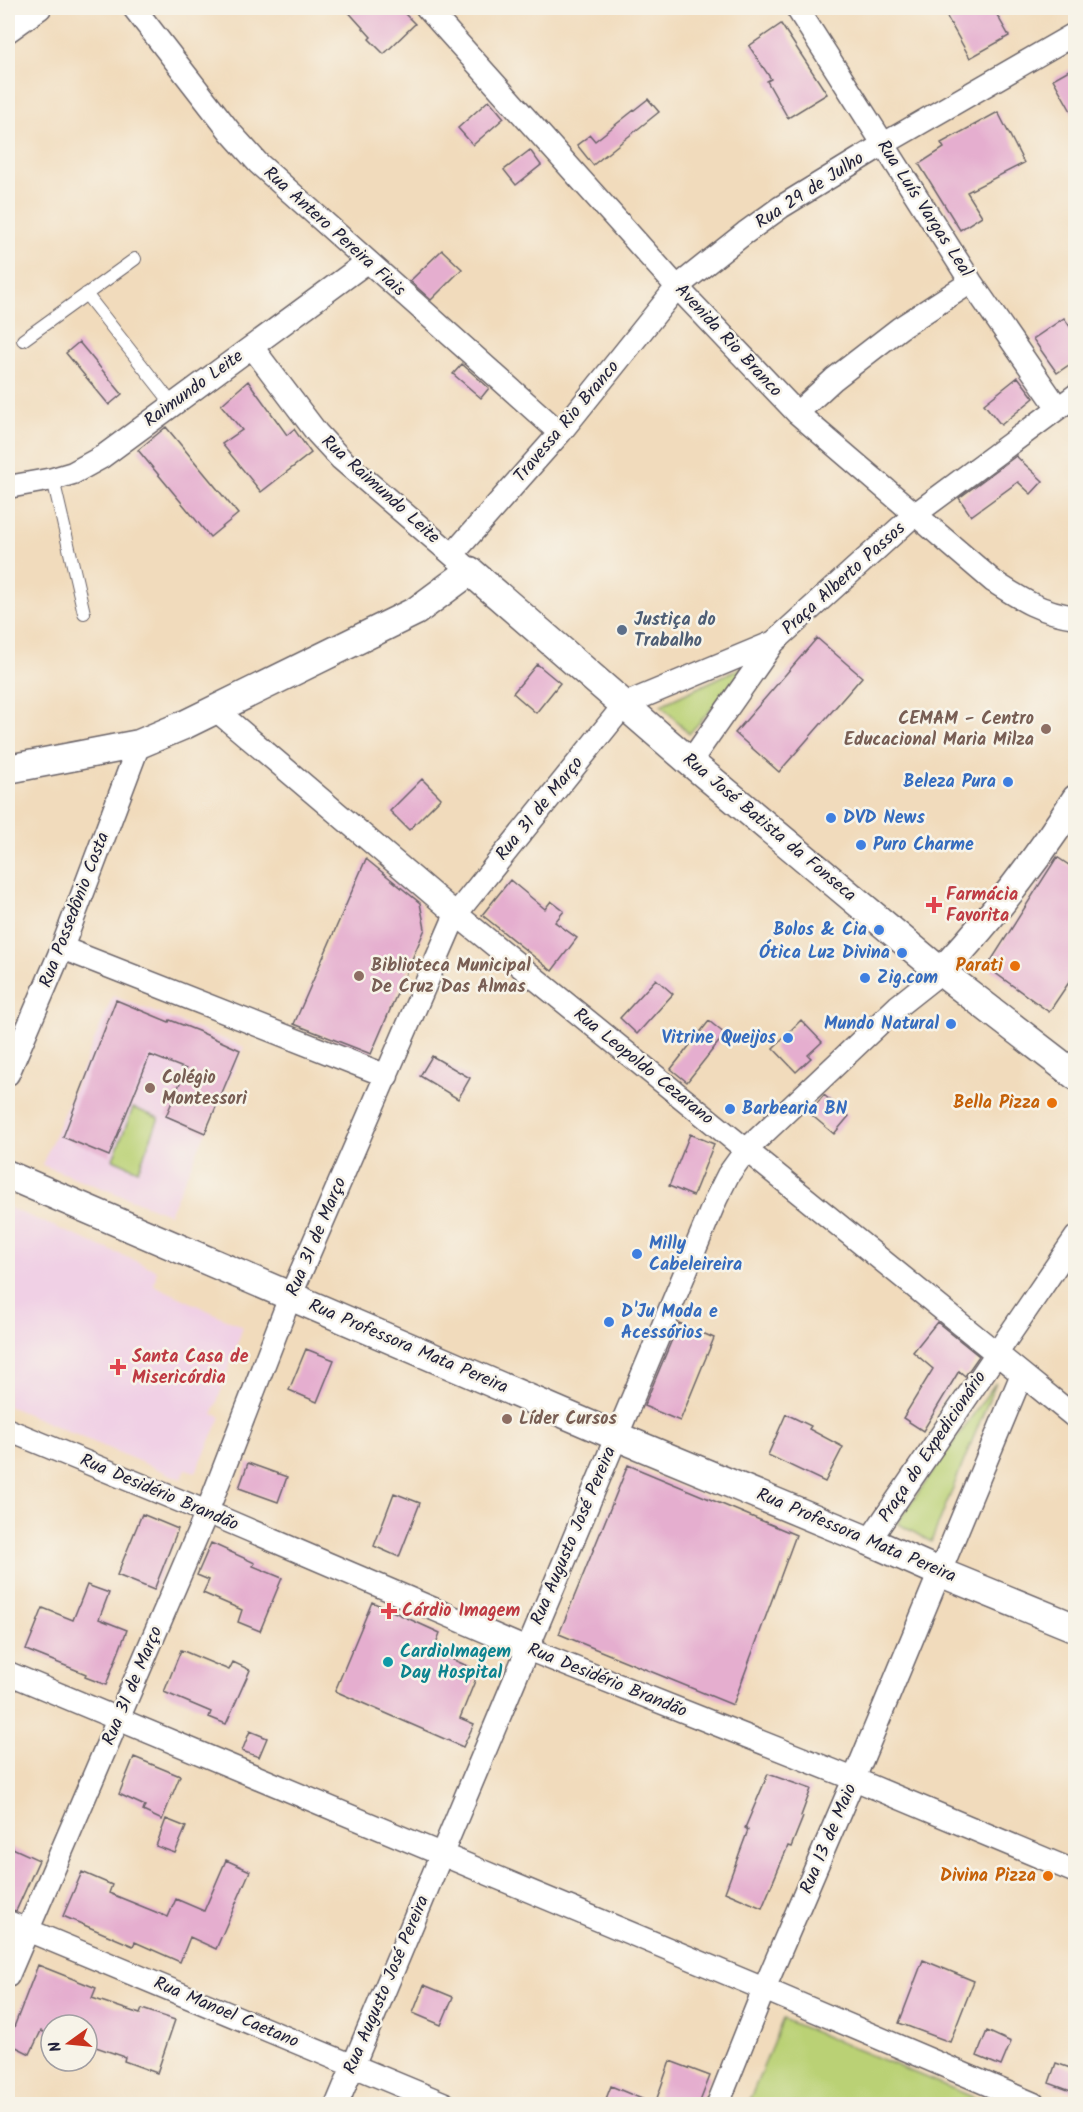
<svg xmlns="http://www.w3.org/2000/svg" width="1083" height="2112" font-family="Kalam,sans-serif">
	<rect width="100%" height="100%" fill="#f7f3e8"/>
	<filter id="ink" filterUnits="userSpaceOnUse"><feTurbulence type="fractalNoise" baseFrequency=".0167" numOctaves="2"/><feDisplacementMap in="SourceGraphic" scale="12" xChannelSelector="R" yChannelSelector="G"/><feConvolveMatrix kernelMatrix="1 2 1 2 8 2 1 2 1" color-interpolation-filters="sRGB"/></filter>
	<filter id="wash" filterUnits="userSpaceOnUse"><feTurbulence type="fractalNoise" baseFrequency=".008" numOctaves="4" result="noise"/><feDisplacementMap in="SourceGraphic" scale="24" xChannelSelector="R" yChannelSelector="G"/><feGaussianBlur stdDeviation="1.35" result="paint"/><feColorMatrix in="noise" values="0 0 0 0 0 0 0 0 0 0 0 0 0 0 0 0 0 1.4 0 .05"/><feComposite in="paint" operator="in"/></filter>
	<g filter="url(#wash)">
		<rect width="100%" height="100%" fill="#f1dbbc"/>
		<path fill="#f0d0e5" d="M113,996l131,51 -75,167 -127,-49z
			M8,1207l149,63 -3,15 89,42 -30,87 8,3 -25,55 -10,-3 -5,10 -173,-73z"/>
		<path fill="#bad175" stroke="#6e7a58" stroke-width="1.5" d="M753,662l-64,72 -28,-29z
			M133,1108l26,10 -21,52 -25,-11z
			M996,1382l-65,160 -34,-19z
			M783,2019l207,85h-242z"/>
		<g id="blocks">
			<path fill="#e5aecf" d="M345,8h54l16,16 -31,30 -15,-15 2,-2z
				M942,8h51l16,28 -39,22z
				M781,24l46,70 -39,24 -21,-37 4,-2 -22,-33z
				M1076,66v54l-23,-41z
				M648,99l11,13 -66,53 -16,-20 13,-10 5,6z
				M489,100l15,18 -31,27 -15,-17z
				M998,112l26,51 -57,29 15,24 -22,14 -41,-66 25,-16 -3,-5z
				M530,150l11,15 -25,20 -12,-15z
				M442,250l20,19 -31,31 -21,-19z
				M1064,318l12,17v25l-19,13 -24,-34z
				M79,342l43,52 -13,11 -43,-52z
				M462,364l27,24 -8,10 -28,-24z
				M1018,377l16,21 -33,27 -17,-21z
				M248,381l39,54 7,-6 17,24 -50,39 -39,-48 20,-14 -21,-25z
				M166,427l72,87 -28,23 -72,-87z
				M1016,456l27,25 -12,13 -13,-12 -47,34 -12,-18z
				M817,638l45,39 -83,95 -44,-39z
				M537,664l23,19 -24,30 -23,-20z
				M422,779l19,19 -32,32 -19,-19z
				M1057,857l19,13v102l-27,40 -62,-45z
				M366,859l54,44 5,26 -54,125 -77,-30z
				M510,880l35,29 6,-8 13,10 -9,11 22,16 -25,33 -70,-56z
				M656,979l17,15 -36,40 -17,-16z
				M116,1000l53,22 1,-2 28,11 42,19 -35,83 -39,-17 20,-47 -36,-14 -41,101 -46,-19z
				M801,1020l21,22 -14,13 3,3 -15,14 -23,-24z
				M709,1021l16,13 -38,48 -16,-13z
				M432,1056l38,22 -12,21 -38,-23z
				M824,1095l25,21 -15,18 -25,-21z
				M690,1134l24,10 -21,52 -24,-10z
				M937,1322l42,34 -14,20 -6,-5 -36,60 -20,-13 30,-49 -20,-17z
				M679,1323l35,15 -34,83 -36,-15z
				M306,1349l28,11 -17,42 -28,-12z
				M786,1414l25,12 -2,3 34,18 -18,35 -57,-27z
				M248,1463l39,14 -9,25 -39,-14z
				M628,1465l168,70 -63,170 -174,-71z
				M394,1493l26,10 -21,54 -25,-11z
				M142,1514l36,15 -24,61 -37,-15z
				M211,1543l44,20 -2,3 29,12 -22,53 -22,-9 4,-12 -39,-17 6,-13 -12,-5z
				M87,1585l22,8 -10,26 28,11 -21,55 -21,-8 1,-3 -60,-24 17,-42 30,12z
				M372,1602l68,31 -7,18 46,20 -19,47 14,6 -11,23 -128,-56z
				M181,1650l48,20 4,-8 17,8 -24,54 -17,-7 2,-5 -47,-20z
				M250,1731l17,7 -8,19 -17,-6z
				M134,1757l46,19 -18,44 -19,-9 2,-5 -26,-12z
				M768,1774l43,15 -10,27 2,1 -12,30 -3,-1 -26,62 -37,-16 23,-62 -3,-2z
				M166,1819l20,8 -11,26 -19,-7z
				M8,1846l31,14 -23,51 -8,-2z
				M226,1860l24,11 -34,78 -26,-12 -10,25 -45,-20 -2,4 -70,-30 19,-44 30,13 -3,8 59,24 8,-18 28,12z
				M923,1960l51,21 -24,61 -51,-19z
				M38,1965l58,23 -4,10 48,16 2,-5 33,11 -18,53 -33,-12 1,-4 -38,-13v-19h-36v10l-10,-4 -11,23 -22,-11v-5l5,-12 1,1z
				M424,1985l29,12 -12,28 -28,-12z
				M987,2031l24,11 -10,24 -24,-10z
				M670,2061l40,15 -11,28h-44z
				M1056,2063l20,7v23l-27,-10z
				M611,2086l43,18h-50z"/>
		</g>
	</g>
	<g filter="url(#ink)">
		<use href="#blocks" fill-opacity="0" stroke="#6a6368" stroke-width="1.5"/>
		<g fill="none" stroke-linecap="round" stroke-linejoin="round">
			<g stroke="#6a6368" stroke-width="14">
				<path id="service" d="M86,294l87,111
					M23,340l112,-81
					M53,479l31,134"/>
			</g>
			<g stroke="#6a6368" stroke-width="25">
				<path id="minor" d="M134,8l97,125 27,30 302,270
					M427,8l250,279 120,126 196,168c29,19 47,31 83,36
					M797,8l174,274 87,126
					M8,31l32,-23
					M252,347l65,86 24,26 122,105
					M797,413l37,-34 66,-51 71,-46
					M8,487l45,-8 20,-6 29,-16 265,-195
					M453,554l107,-121 117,-146 68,-54 36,-26 101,-62 194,-112
					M216,710l240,204 620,504
					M690,762l84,-120 140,-127 162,-120
					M62,948l325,128
					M8,1074l54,-126 77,-204
					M8,1430l199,82 320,137 327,130 222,93
					M869,1541l207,-304
					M8,1673l756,316 270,115
					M8,1922l437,182
					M8,1976l199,-464 83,-215 166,-383 169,-210 149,-62
					M337,2104l379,-905 12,-24 18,-25 152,-144 43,-34
					M718,2104l46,-115 90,-210 168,-405"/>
			</g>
			<g stroke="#6a6368" stroke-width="31">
				<path id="tertiary" d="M8,769l131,-25 45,-19 232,-114 54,-40 220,191 251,210 135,104
					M941,972c50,-53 95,-111 135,-173
					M8,1175l608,261 253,105 70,31 137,56"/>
			</g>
			<use href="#service" stroke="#fff" stroke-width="12"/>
			<use href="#minor" stroke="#fff" stroke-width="22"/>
			<use href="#tertiary" stroke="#fff" stroke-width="28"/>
		</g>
	</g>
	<circle fill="#5c6f8a" stroke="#f7f3e8" stroke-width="2" cx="622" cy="630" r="6"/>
	<g fill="#8d6e63" stroke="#f7f3e8" stroke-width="2">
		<circle cx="1046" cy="729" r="6"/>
		<circle cx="359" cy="976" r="6"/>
		<circle cx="150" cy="1088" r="6"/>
		<circle cx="507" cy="1419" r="6"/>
	</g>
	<g fill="#3f7fe0" stroke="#f7f3e8" stroke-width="2">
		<circle cx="1008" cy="782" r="6"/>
		<circle cx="831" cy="818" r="6"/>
		<circle cx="861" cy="845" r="6"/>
		<circle cx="879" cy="930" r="6"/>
		<circle cx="902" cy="953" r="6"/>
		<circle cx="865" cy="978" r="6"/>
		<circle cx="951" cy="1024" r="6"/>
		<circle cx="788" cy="1038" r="6"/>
		<circle cx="730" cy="1109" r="6"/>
		<circle cx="637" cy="1254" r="6"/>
		<circle cx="609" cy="1322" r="6"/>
	</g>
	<g fill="#e0444e" stroke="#f7f3e8" stroke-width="2">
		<path d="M931 896h6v6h6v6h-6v6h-6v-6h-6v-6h6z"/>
		<path d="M115 1358h6v6h6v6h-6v6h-6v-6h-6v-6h6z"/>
		<path d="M386 1602h6v6h6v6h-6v6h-6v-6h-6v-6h6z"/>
	</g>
	<g fill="#e8710a" stroke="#f7f3e8" stroke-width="2">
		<circle cx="1015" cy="966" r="6"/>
		<circle cx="1052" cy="1103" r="6"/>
		<circle cx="1048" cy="1876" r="6"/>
	</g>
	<circle fill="#0f9aa8" stroke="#f7f3e8" stroke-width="2" cx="388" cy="1662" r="6"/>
	<g text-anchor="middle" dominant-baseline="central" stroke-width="5" stroke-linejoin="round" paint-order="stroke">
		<g font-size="18" fill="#22223b" stroke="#f7f3e8">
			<text transform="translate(810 191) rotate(-33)">Rua 29 de Julho</text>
			<text transform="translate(924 209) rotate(57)">Rua Luís Vargas Leal</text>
			<text transform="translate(334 232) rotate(42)">Rua Antero Pereira Fiais</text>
			<text transform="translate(728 341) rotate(47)">Avenida Rio Branco</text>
			<text transform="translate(194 389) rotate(-36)">Raimundo Leite</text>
			<text transform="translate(567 422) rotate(-50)">Travessa Rio Branco</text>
			<text transform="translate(380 490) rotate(42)">Rua Raimundo Leite</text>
			<text transform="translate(844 579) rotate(-42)">Praça Alberto Passos</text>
			<text transform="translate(540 809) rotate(-51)">Rua 31 de Março</text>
			<text transform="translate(769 828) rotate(40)">Rua José Batista da Fonseca</text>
			<text transform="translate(75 910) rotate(-69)">Rua Possedônio Costa</text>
			<text transform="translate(643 1067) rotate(39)">Rua Leopoldo Cezarano</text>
			<text transform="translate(317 1237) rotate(-67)">Rua 31 de Março</text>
			<text transform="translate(408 1347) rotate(23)">Rua Professora Mata Pereira</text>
			<text transform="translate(933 1447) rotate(-56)">Praça do Expedicionário</text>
			<text transform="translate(159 1493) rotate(23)">Rua Desidério Brandão</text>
			<text transform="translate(574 1536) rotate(-67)">Rua Augusto José Pereira</text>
			<text transform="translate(856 1536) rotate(23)">Rua Professora Mata Pereira</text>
			<text transform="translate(607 1681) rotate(22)">Rua Desidério Brandão</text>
			<text transform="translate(133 1686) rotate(-67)">Rua 31 de Março</text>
			<text transform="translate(829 1839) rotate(-67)">Rua 13 de Maio</text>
			<text transform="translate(387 1985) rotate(-67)">Rua Augusto José Pereira</text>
			<text transform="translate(226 2013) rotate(23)">Rua Manoel Caetano</text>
		</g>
		<g font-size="18" font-weight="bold" fill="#4e5e75" stroke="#f7f3e8" text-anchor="start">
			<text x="634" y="620">Justiça do<tspan x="634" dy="21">Trabalho</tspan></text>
		</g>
		<g font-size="18" font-weight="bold" fill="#785e54" stroke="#f7f3e8" text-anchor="start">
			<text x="1034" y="719" text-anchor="end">CEMAM - Centro<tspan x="1034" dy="21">Educacional Maria Milza</tspan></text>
			<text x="371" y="966">Biblioteca Municipal<tspan x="371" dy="21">De Cruz Das Almas</tspan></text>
			<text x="162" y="1078">Colégio<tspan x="162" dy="21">Montessori</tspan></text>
			<text x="519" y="1419">Líder Cursos</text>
		</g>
		<g font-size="18" font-weight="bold" fill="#366cbe" stroke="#f7f3e8" text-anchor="start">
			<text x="996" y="782" text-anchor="end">Beleza Pura</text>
			<text x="843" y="818">DVD News</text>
			<text x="873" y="845">Puro Charme</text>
			<text x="867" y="930" text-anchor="end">Bolos &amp; Cia</text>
			<text x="890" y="953" text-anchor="end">Ótica Luz Divina</text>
			<text x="877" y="978">Zig.com</text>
			<text x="939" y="1024" text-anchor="end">Mundo Natural</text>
			<text x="776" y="1038" text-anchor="end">Vitrine Queijos</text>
			<text x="742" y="1109">Barbearia BN</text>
			<text x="649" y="1244">Milly<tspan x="649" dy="21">Cabeleireira</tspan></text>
			<text x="621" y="1312">D'Ju Moda e<tspan x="621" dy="21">Acessórios</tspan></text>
		</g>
		<g font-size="18" font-weight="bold" fill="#be3a42" stroke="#f7f3e8" text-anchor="start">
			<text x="946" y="895">Farmácia<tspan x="946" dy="21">Favorita</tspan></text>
			<text x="132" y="1357">Santa Casa de<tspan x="132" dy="21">Misericórdia</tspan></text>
			<text x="402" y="1611">Cárdio Imagem</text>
		</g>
		<g font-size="18" font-weight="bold" fill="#c56008" stroke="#f7f3e8" text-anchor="end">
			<text x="1003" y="966">Parati</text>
			<text x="1040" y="1103">Bella Pizza</text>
			<text x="1036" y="1876">Divina Pizza</text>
		</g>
		<g font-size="18" font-weight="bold" fill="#0d838f" stroke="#f7f3e8" text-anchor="start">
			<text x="400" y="1652">CardioImagem<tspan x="400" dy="21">Day Hospital</tspan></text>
		</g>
	</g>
	<rect width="1083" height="2112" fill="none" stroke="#f7f3e8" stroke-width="30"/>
	<g transform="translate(69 2043) rotate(255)"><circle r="28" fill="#f7f3e8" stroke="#a29fa3" stroke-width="1.5"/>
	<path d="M0-4.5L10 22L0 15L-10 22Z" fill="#c8321e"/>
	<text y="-9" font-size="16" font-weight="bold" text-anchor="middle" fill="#22223b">N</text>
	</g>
</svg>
